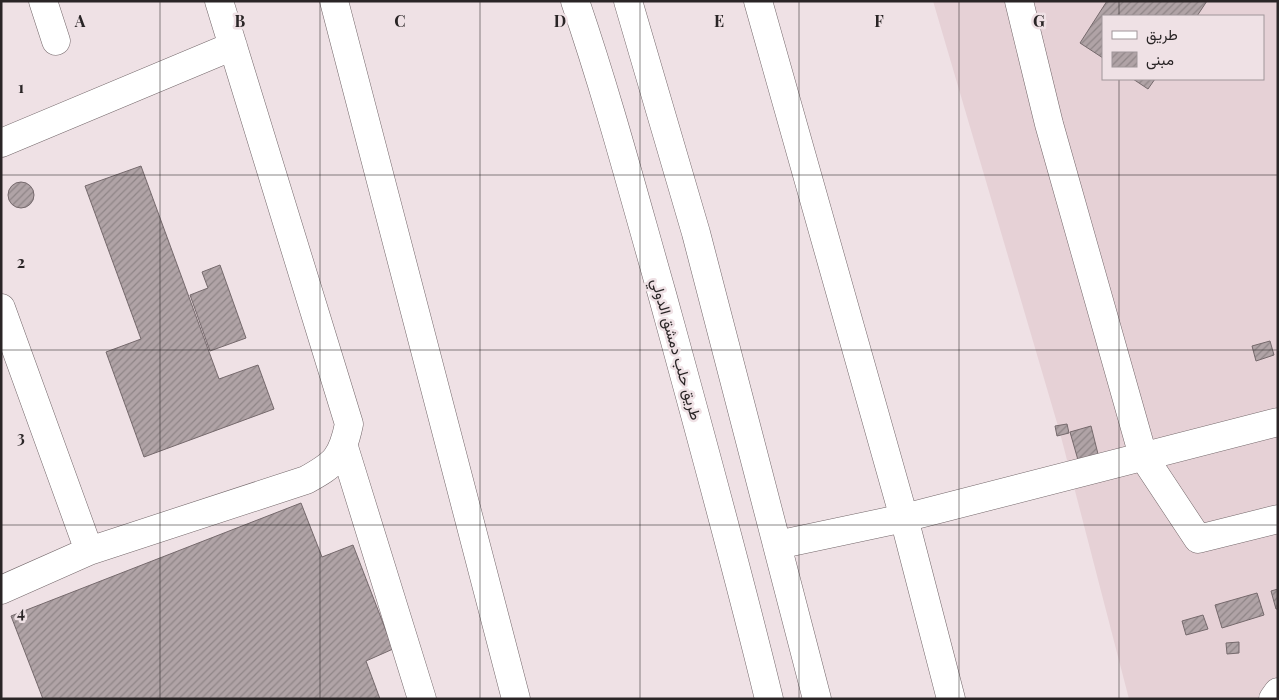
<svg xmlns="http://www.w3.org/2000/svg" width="1279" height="700" font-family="'Playfair Display',Vazirmatn,serif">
	<defs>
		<pattern id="building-hatch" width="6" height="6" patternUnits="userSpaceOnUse" patternTransform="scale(1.25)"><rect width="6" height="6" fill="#b0a3a6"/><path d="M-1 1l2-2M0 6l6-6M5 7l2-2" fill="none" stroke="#8f8587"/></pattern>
	</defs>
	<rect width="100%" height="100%" fill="#efe1e5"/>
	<path fill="#e6d1d6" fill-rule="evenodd" d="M933,1h345v698h-149l-69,-266zM1103,16h160v63h-160z"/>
	<path fill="url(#building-hatch)" stroke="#75696c" d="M1107,1h100l-10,15h-94v42l-23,-15z
		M1133,79h22l-7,10z
		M141,166l78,213 39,-14 16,44 -130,48 -38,-105 35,-13 -56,-153z
		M8 195a13 13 0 1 1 26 0a13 13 0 1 1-26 0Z
		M220,265l26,73 -36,13 -20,-56 18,-7 -6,-16z
		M1270,341l4,14 -18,6 -4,-15z
		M1067,424l2,9 -12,3 -2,-10z
		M1091,426l7,28 -20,6 -8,-28z
		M301,503l21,54 31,-12 40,104 -27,12 14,38h-337l-32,-83z
		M1278,589v20h-2l-5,-18z
		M1257,593l7,22 -42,13 -7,-23z
		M1203,615l5,14 -22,6 -4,-14z
		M1239,642v11l-12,1 -1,-11z"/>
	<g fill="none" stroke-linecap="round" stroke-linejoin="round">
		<g stroke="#73676a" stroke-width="29">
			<path id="minor" d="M43,1l13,40
				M1019,1l30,123 94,332 55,83 80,-20
				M1,143l232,-97
				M1,308l88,243
				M344,447l78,252
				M904,518l374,-96
				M1,590l88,-39 217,-71c29,-16 36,-22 43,-56l-130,-423
				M1273,699l5,-7"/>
		</g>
		<g stroke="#73676a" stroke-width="29">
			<path id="major" d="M334,1l182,698
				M758,1l146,517 47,181"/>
		</g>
		<g stroke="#73676a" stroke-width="29">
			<path id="highway" d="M575,1c33,96 59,195 87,293 37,135 74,269 107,405
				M628,1l68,232 121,466
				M777,545l127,-27"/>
		</g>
		<use href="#minor" stroke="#fff" stroke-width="28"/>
		<use href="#major" stroke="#fff" stroke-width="28"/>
		<use href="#highway" stroke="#fff" stroke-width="28"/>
	</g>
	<path fill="none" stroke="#2a2526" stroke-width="1" stroke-opacity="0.55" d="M160,1v698M320,1v698M480,1v698M640,1v698M799,1v698M959,1v698M1119,1v15M1119,79v620M1,175h1277M1,350h1277M1,525h1277"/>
	<g text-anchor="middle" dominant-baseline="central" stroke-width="5" stroke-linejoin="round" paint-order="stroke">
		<g font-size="15" fill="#2a2526" stroke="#efe1e5">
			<text transform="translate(677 349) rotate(74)">طريق حلب دمشق الدولي</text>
		</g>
	</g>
	<g font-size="16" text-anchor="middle" font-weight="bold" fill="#2a2526" stroke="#efe1e5" stroke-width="5" stroke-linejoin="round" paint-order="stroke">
		<text x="80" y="27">A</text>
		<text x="240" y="27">B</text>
		<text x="400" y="27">C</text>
		<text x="560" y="27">D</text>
		<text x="719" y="27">E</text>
		<text x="879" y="27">F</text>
		<text x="1039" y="27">G</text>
		<text x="21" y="93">1</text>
		<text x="21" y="268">2</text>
		<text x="21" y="443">3</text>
		<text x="21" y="618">4</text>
	</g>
	<rect width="1279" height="700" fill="none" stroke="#2a2526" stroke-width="5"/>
	<rect x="1102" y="15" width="162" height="65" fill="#efe1e5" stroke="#a09699"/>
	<rect x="1112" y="31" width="25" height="8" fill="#ffffff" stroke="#a09699"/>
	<text x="1146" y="40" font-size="15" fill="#2a2526">طريق</text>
	<rect x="1112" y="52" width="25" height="15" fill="url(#building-hatch)" stroke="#a09699"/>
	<text x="1146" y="65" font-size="15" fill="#2a2526">مبنى</text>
</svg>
